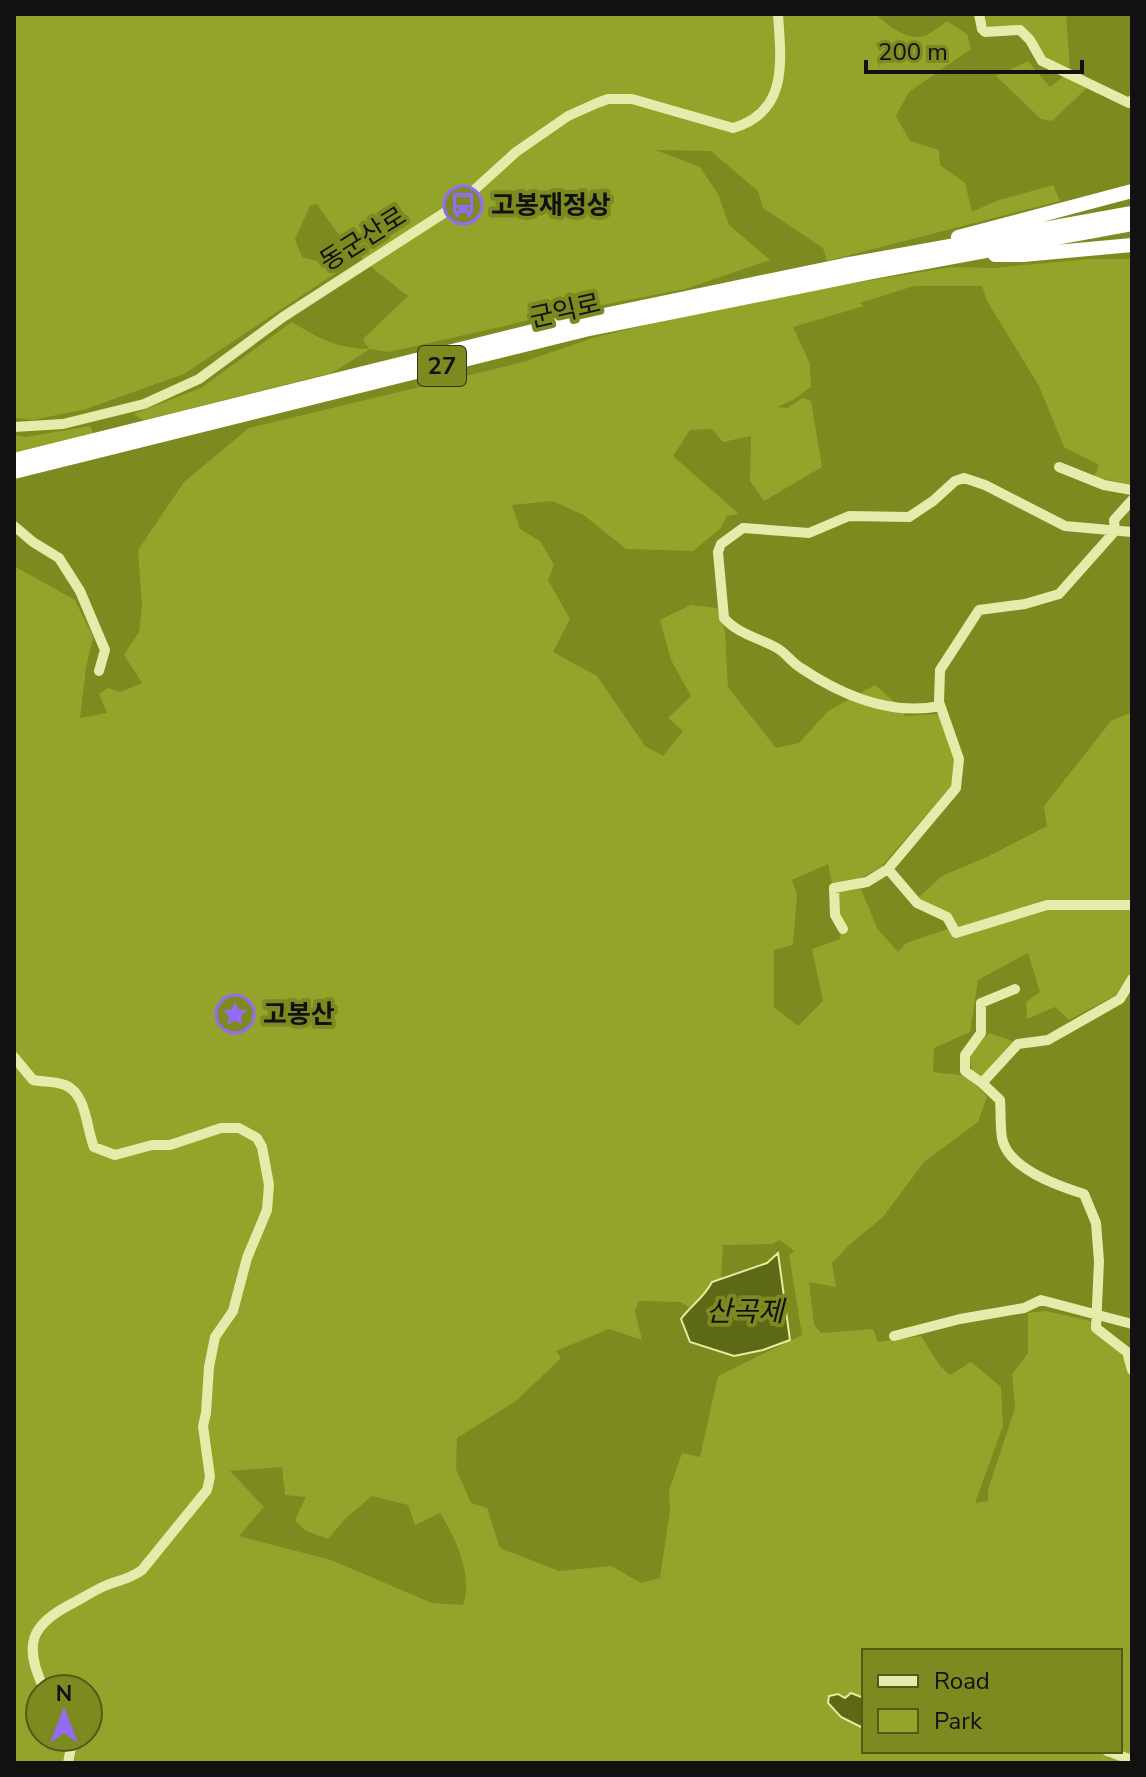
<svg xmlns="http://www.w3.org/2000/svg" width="1146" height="1777" font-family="'Nunito Sans','Noto Sans KR',sans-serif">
	<rect width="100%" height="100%" fill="#7c8a1f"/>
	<path fill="#94a329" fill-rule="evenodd" d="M14,14h862c11,11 31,27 48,22 8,-3 16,-10 23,-15l20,13 4,15 -62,43 -13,24 14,25 29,9 1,15 25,18 7,29 24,-11 57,-16 7,16 -233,60 -4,-13 -60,-40 -5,-17 -47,-40 -55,-1 44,17 18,27 11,31 41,35 -85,29 -119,23 -177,40 -19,-3 -38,24 -189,47 -10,-6 68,-26 91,-66c28,17 44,26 77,27l-6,-10 45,-43c-39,-30 -64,-50 -91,-92l-7,2 -15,33 7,18 35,10 -1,6 -152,101 -98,35 -53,11 -19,-2z
		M983,14h83l4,56 -25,-12 -24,-31 -36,2z
		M1028,61l22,26 14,-11 24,11 -36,34 -11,-2 -45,-43z
		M1090,259h42v221l-2,4 -36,-7 5,-12 -35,-18 -25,-61 -52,-85 -5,-15h-68l-54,17 4,3 -71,21 17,37 1,23 -18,13 -16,7 10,1 16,-10 8,3 11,66 -58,34 -14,-20 1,-45 -28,6 -11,-13 -22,1 -17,26 66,58 -12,2 -7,13 -27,22 -67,-2 -41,-33 -32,-15 -41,4 8,24 20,12 14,24 -6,15 22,39 -17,33 44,24 48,70 18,10 20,-25 -15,-13 23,-22 -20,-36 -11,-40 31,-15 26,3 8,23 3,56 48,61 23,-5 29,-32 47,-26 23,20 7,11 33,-2 18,48 -5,24 -70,81 -25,14 -24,2 -4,-19 -36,16 5,15 -4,50 -19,5v57l24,19 25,-25 -11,-52 28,-10 -2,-47 23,-3 16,39 21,24 8,-9 51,-17 -14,-16 -25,-12 24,-22 47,-20 58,-30 -3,-20 67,-85 21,-9v280l-18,4 -45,24 -14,-13 -28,12 -1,-17 14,-10 -12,-39 -50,27 -8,52 -36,16 -1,24c31,4 32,-1 54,25l-9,25 -54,40 -41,55 -34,28 -17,18 4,24 -27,-5 5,43 7,8 52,-4 5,13 43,-6 19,30 10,9 21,-13 30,25 2,39 -28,77 13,-2v-11l27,-82 -3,-34 16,-21v-40l18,-2 53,12 32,27 1,407 -12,-6v-100h-256v100h234l11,7 23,5h-1118v-1197l61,34 18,37 -7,31 -6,50 27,-5 -8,-19 9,-6 12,4 22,-9 -18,-28 15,-23 3,-25 -4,-57 46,-68 65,-54 274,-66 73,-25 161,-38 195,-32 41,1zM780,1240l14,11 -5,4 13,80 -84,41 -18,81 -18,-4 -13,37 1,20 -10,68 -19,5 -30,-17 -52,5 -59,-23 -13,-40 -16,-5 -15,-34 1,-31 59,-37 45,-43 -5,-7 53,-22 33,11 -7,-29 4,-10 41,1 9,5 16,-11 7,-14 9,-4 2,-33 49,-1zM282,1467l3,28 21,2 -11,23 11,11 22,8 18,-21 26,-22 36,9 7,20 25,-12c16,26 33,62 23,92l-31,-2 -101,-43 -92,-24 25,-29 -34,-36zM40,1689h48v48h-48z
		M90,426l4,9 -80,19v-19l12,2z
		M989,1033l26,9 -32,35 -11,-6 -3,-17z"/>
	<path fill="#5d6915" stroke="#e4ed9f" stroke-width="2" d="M778,1253l12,87 -27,10 -29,6 -44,-14 -9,-23c10,-14 23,-21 31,-37l55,-19z
		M851,1693l13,5v25l-3,4 -20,-10 -13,-14 1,-7 9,-2 7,4z"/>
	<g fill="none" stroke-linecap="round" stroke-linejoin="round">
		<path stroke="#e4ebab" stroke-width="10" d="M979,14l3,15 3,3 35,-2 10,10 12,21 87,42 3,-3
			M14,427l49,-3 81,-20 55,-25 84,-62 178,-115 55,-50 52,-36 29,-13 11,-4h24l101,29c56,-16 48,-68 45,-114
			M1059,467l45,18 28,5
			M14,526l19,16 26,16 21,33 25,59 -6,21
			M940,706c-49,10 -99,-11 -139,-38 -9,-5 -15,-15 -24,-20 -18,-10 -39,-14 -53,-30l-6,-66 3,-8 22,-16 66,5 40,-17 60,1 24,-16 22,-20 9,-3 21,7 80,41 67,6
			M888,869l29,34 30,14 9,16 91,-28h85
			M843,929l-8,-14 -1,-27 33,-6 21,-13 68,-81 3,-29 -20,-57 1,-32 39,-60 46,-6 34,-10 56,-63 -1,-11 18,-20
			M1132,979l-12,20 -72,41 -30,4 -36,39 18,17c1,12 0,26 2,38 6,31 56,48 82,56l12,29 3,38 -3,67 31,24 5,18
			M14,1057l19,23c10,2 23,1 32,5 22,9 21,43 29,62l21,8 37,-10h18l51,-17h18l18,10 5,9 7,38 -2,25 -20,48 -14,53 -18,26 -6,30 -3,46 -3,13 7,51 -3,13 -65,80c-12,9 -22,10 -35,15 -12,5 -23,12 -34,18 -43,22 -50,41 -29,86
			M982,1083l-17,-12v-16l16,-22v-30l34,-14
			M894,1336l66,-17 64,-11 17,-8 91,24
			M1107,1751l25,9
			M68,1763l5,-26"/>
		<path stroke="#fff" stroke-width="14" d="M958,237l174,-46
			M995,255h28l109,-10
			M14,460l547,-136 283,-59 288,-52
			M14,472l571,-142 288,-58 259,-48"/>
	</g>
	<defs>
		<g id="bus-ring" transform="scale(2)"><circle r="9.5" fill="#7c8a1f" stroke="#946bf9" stroke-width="1.5"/><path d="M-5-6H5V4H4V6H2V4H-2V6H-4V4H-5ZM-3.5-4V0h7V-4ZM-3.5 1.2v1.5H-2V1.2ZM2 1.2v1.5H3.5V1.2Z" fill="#946bf9"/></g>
		<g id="sight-ring" transform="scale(2)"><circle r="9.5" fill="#7c8a1f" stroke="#946bf9" stroke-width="1.5"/><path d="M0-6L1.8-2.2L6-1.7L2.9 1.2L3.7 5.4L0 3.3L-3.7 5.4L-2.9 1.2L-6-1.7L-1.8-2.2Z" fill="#946bf9"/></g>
	</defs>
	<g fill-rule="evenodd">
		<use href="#bus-ring" x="463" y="205"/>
		<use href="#sight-ring" x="235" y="1014"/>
	</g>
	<g text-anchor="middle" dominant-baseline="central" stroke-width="8" stroke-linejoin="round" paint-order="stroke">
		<rect fill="#7c8a1f" stroke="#313515" stroke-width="2" x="418" y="346" width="48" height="40" rx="6"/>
		<g font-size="24" font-weight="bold" fill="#111">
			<text x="442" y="366">27</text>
		</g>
		<g font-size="26" font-weight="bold" fill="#111" stroke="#7c8a1f" text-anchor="start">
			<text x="491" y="205">고봉재정상</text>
			<text x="263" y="1014">고봉산</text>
		</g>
		<g font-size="26" fill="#111" stroke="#7c8a1f">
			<text transform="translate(363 239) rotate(-32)">동군산로</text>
			<text transform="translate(565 311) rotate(-13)">군익로</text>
		</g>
		<g font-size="28" font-style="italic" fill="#111" stroke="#7c8a1f">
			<text x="745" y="1312">산곡제</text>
		</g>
	</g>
	<rect width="1146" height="1777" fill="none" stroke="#111111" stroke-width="32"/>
	<rect x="862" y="1649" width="260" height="104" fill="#7c8a1f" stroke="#515a19" stroke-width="2"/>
	<rect x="878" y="1675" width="40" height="12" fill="#e4ebab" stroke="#515a19" stroke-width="2"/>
	<text x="934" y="1689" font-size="24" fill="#111111">Road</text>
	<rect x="878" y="1709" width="40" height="24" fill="#94a329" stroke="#515a19" stroke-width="2"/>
	<text x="934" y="1729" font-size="24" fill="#111111">Park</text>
	<g transform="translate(64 1713)"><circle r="38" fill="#7c8a1f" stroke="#515a19" stroke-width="2"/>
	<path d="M0-6L14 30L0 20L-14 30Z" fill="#946bf9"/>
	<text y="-12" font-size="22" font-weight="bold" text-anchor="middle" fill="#111111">N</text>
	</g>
	<path d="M866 60v12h216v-12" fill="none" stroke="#111111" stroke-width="4"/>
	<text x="878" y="60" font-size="24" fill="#111111" stroke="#7c8a1f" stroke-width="6" paint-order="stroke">200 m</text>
</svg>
